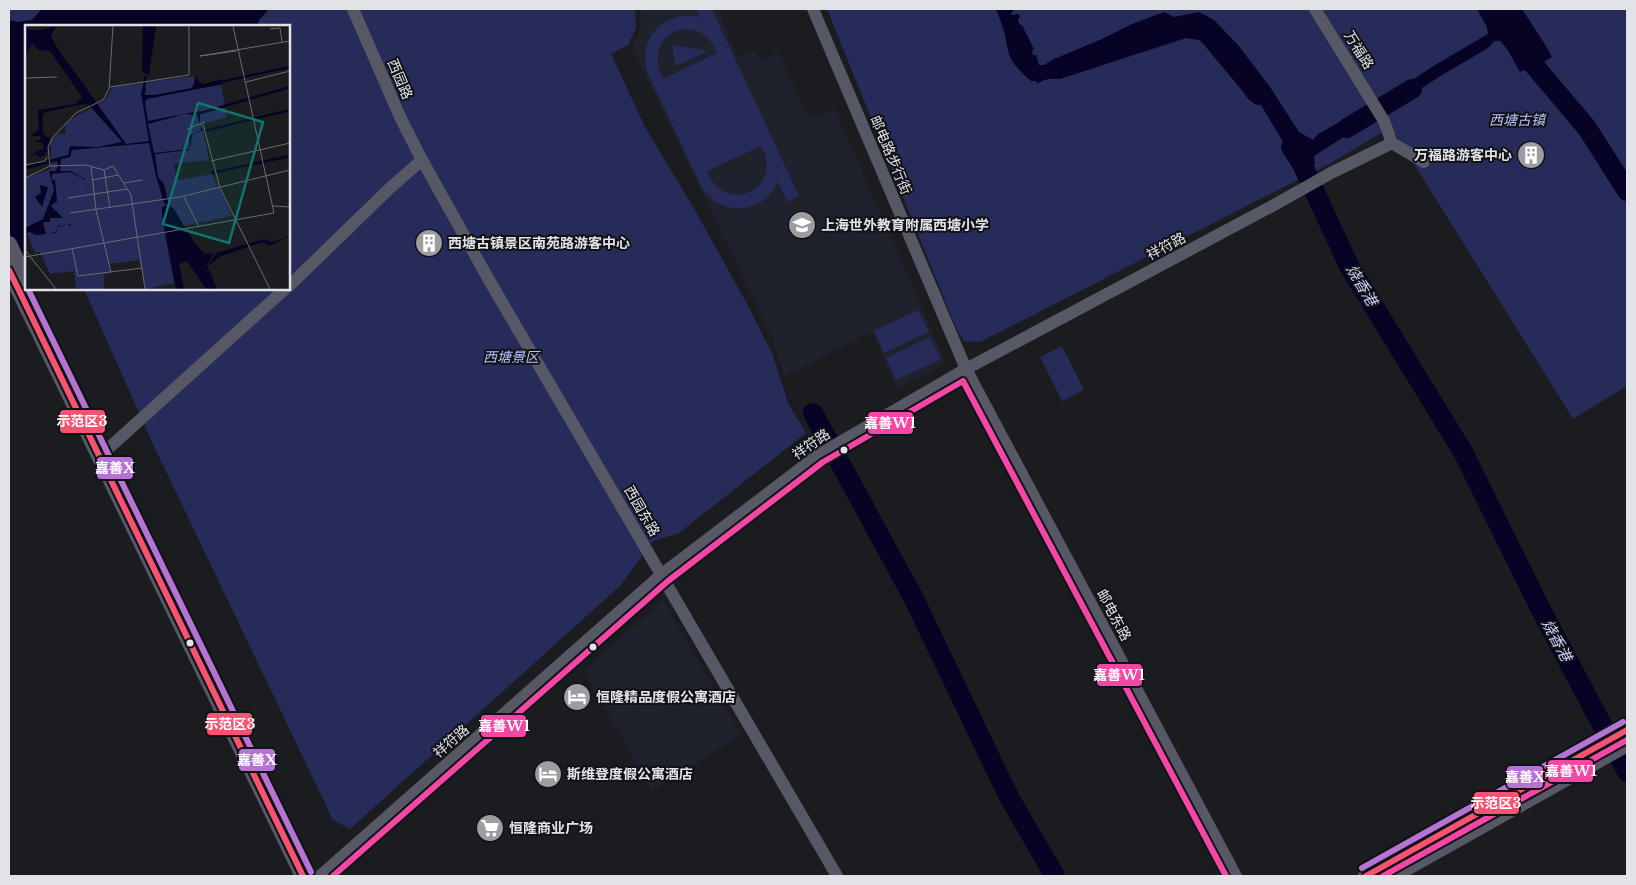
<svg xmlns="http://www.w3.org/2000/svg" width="1636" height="885" font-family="'Libre Baskerville','Noto Sans SC',serif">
	<rect width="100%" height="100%" fill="#1b1c1f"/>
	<path fill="#1f222c" d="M640,9h78l20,48 17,-6 3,9 21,-7 31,66 25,-9 111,253 -50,26 -24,-58 -88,46 -11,-38 -141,-291 9,-21z
		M663,600l78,135 -89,56 -68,-119z"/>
	<path fill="#272b59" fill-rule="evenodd" d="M9,9h626l1,19 -8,17 -17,9 34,73 47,78 54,97 27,53 15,48 18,30 -127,100 -26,8 -32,44 -271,244 -17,-9 -182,-380 -67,-151h205v-263h-263l-17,133z
		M700,9h12l87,187 -12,6 -9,-20c-16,32 -55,36 -76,6l-53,-112c-15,-36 15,-67 52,-59l-4,-7zM684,29c17,0 27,9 33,24l-54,26c-11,-22 -5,-45 21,-50zM761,146c25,41 -36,72 -54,25z
		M827,9h800v377l-54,33 -182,-292 -62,37 -349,178 -16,-1 -8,-13z
		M673,45l35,6 -32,15 -3,-12z
		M918,310l11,22 -45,21 -10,-22z
		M930,337l11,22 -45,21 -10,-22z
		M1062,346l22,44 -22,11 -22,-44z"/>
	<path fill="#060324" d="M42,9h227l-10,11 -2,6h-231v236l-17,20v-262l9,2 14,-2z
		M996,9h14l4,2 -3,2 1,2 6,-1 2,2 -2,5 2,4h2l12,24 -2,2 1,4h3l3,10h5l10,-6 48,-20 30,-15 32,-12 10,5 25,-5 15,8 24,25 32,42 29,45 14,8 5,-6 47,-26 7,11 -58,37 1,8 -14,8 -46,-77 -6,5 -15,-21 9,-8 -18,-24 -7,-4 -32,-5 -126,41c-9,-1 -17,0 -23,5v-3h-6c-7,-6 -17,-15 -21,-24 -2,-6 -4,-16 -5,-22 -2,-9 -6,-18 -9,-26z
		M1477,9h45l24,37 6,11 -22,13 -2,-2 -8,4 -14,-25 -5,-6h-7l-6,7 -46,27 -51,33 -6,-10 50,-33 53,-31 -1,-7z"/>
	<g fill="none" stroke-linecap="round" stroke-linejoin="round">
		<path stroke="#060324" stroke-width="20" d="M1499,9l6,22 82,97 40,63
			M1196,29l7,-1 56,67
			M1347,128l65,-39
			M1291,147l11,17 47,102 114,186 76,154 88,166
			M813,413l100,184 96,200 46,79"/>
		<path stroke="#565865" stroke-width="12" d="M353,9l48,110 21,41 67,120 348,596
			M813,9l153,360 270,507
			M1315,9l69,112 8,22 32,19
			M289,286l101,-98 32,-28
			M100,456l185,-167
			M320,876l342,-302 156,-119 148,-86 308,-164 57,-32 61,-30"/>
		<path stroke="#575865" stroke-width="16" d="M9,244l17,36
			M9,270l294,606
			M1366,876l261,-146
			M1392,876l235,-132"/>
		<g stroke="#101217" stroke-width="10">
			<path id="bus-1" d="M9,270l294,606
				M1366,876l261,-146"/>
		</g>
		<g stroke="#101217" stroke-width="10">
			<path id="bus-2" d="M333,876l335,-295 155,-119 140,-81 263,495
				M1383,876l244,-136"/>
		</g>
		<g stroke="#101217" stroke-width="10">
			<path id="bus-3" d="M28,289l283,583
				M1362,868l261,-146"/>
		</g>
		<use href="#bus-1" stroke="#f65372" stroke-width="6"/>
		<use href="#bus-2" stroke="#f346a5" stroke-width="6"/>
		<use href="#bus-3" stroke="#b673d3" stroke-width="6"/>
	</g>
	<defs>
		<g id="building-disc" transform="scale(1.4375)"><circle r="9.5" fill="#9c9da1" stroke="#101217"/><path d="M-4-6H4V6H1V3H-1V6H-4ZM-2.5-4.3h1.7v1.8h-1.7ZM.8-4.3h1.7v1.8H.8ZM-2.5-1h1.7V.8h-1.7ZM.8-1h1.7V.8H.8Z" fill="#fff"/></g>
		<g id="school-disc" transform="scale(1.4375)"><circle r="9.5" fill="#9c9da1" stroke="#101217"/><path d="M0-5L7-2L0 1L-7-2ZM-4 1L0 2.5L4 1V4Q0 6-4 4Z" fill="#fff"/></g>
		<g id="hotel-disc" transform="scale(1.4375)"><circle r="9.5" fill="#9c9da1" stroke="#101217"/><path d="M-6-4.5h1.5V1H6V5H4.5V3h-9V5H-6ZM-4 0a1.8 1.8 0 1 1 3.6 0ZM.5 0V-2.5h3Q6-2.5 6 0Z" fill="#fff"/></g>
		<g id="supermarket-disc" transform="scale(1.4375)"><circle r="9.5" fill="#9c9da1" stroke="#101217"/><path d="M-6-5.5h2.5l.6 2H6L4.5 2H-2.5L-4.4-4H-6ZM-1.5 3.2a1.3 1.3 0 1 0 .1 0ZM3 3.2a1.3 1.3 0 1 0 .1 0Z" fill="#fff"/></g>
	</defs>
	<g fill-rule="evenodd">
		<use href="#building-disc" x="1531" y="155"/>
		<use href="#school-disc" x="802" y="225"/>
		<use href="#building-disc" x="429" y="243"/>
		<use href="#hotel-disc" x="577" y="697"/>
		<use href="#hotel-disc" x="548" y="774"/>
		<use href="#supermarket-disc" x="490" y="828"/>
	</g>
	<g fill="#e2e3e7" stroke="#101217" stroke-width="2">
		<circle cx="844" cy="450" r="4.5"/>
		<circle cx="190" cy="643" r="4.5"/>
		<circle cx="593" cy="647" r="4.5"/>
	</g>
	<g text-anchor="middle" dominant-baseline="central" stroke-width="4" stroke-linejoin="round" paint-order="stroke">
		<g font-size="14" fill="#e2e3e7" stroke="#101217">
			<text transform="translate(1359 50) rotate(58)">万福路</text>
			<text transform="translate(400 79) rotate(67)">西园路</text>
			<text transform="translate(891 155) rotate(67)">邮电路步行街</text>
			<text transform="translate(1166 246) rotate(-28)">祥符路</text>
			<text transform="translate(811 444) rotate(-34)">祥符路</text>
			<text transform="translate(642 511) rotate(60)">西园东路</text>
			<text transform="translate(1114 615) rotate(62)">邮电东路</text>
			<text transform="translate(451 741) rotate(-41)">祥符路</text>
		</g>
		<g font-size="14" font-style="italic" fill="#b7c1f8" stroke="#101217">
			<text x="1517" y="120">西塘古镇</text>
			<text x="511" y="357">西塘景区</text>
		</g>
		<g font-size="14" font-weight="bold" fill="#e2e3e7" stroke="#101217" text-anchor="start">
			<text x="1512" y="155" text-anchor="end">万福路游客中心</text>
			<text x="821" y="225">上海世外教育附属西塘小学</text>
			<text x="448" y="243">西塘古镇景区南苑路游客中心</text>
			<text x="596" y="697">恒隆精品度假公寓酒店</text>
			<text x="567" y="774">斯维登度假公寓酒店</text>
			<text x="509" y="828">恒隆商业广场</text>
		</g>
		<g font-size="15" font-style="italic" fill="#ccd3f8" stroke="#101217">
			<text transform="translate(1362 285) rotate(59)">烧香港</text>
			<text transform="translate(1557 640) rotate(62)">烧香港</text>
		</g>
	</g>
	<g transform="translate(25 25)">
		<rect width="265" height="265" fill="#1b1c1f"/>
		<path d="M169,51l1,13 26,-4 6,32 -25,7 7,36 -35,4 2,13 4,3 32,-6 20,42 -68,14 10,53 -28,6 -7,-29 -30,4 2,9 -7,1v15h-28l-2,-18 -24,3 -10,-22 -5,1 -10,-26v-49l26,-9v-27l6,-8h9l-1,-9 5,-5 34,-19 9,-14z" fill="#272b59"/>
		<path d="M0,1l5,4h12l14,-4 -5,9 5,11 70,98 23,-3 -8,-48 2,-5h3l-1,7h9l38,-7 5,-12 2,6 5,2 18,-5 1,5 -76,15 -2,3 3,19 52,-10v13l-3,-9 -12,-1 -37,10 6,29 36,-4 -1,-13 12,-6 -1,-4 3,4 -11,5 -2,15 -35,4 3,23 6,7 5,21 5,4 21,35 10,10 9,-1 -7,12 10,24h-11l-19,-28 -8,3 5,25h-8l-14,-74v-8l6,-2 -4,-2 -8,-27 -7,-33 -77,7 -2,7 -9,2 -1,12h10l15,8 2,15 -2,-14 -7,-4 -9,-4 -17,2v6h3l2,21 -6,5 12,12h-13v4h-7l3,12 10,-2 1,-4v-2l10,-2h3l2,3 -5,-3 -10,3v4l-1,2 -20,2 -7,-3 -4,2v-6l18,-9 11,-29 -5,-19h7l2,-6 -1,-4 -28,8 -4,-3 43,-11 2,-9 28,1 24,-5 -33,-37 -6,-1 -38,8 -3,5 1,15 3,5h4l-3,15 -7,6 -5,-4 -10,4 19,-10 -1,-5 -10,-2 7,-1 1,-4h-11l9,-6 -1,-20 37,-6 7,-7 -32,-46 -11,-1 -7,-7 -6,13zM118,1h13l-7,49 -7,-3zM15,160l8,2 -6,20 -7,-10 6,-4zM265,211l-20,10 -7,-4 -42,14 -13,10 8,-13 48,-14 9,3z" fill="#060324"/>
		<path fill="none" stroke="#060324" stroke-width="2.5" d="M195,57l70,-15M118,67l3,-16M172,89l93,-27M179,106l86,-21M186,148l79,-17"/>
		<path fill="none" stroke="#6b6c6f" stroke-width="1" d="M245,4l10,-1 2,14M211,25l54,-9M211,26l-36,5 36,-6M0,53l32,-1M221,57l44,-11M85,62l79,-12v-49M178,99l17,64 50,101M162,104l18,-7M186,136l79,-18M0,140l20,-4 2,-4M25,141l36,-1 18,5 9,-4 18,29 14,94M25,141l-2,-19 5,-10 23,-24 27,-13 6,-11 4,-63M66,141l5,44 15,62M79,145l6,38M0,153l25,-12M67,155l26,-5M99,158l18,-3M159,172l15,30M43,173l59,-9M248,181l17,1M45,188l110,-16 110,-27M47,223l6,28 64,-8M0,225l31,39M0,232l249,-44 -41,-187"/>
		<path fill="#0f766e" fill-opacity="0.15" stroke="#0f766e" stroke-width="2.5" d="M173,78l65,19 -34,121 -66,-19z"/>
		<rect width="265" height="265" fill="none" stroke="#e2e3e7" stroke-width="2.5"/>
	</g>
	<g stroke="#101217" stroke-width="2">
		<rect x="59" y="409" width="47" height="25" rx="5" fill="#f65372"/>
		<rect x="867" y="411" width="47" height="24" rx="5" fill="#f346a5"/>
		<rect x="96" y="456" width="38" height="24" rx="5" fill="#b673d3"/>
		<rect x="1096" y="663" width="47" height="24" rx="5" fill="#f346a5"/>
		<rect x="206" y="712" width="47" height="24" rx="5" fill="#f65372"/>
		<rect x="480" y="714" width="47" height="24" rx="5" fill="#f346a5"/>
		<rect x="238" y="748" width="38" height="24" rx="5" fill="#b673d3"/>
		<rect x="1547" y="759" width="47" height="24" rx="5" fill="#f346a5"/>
		<rect x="1506" y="765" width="38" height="24" rx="5" fill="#b673d3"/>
		<rect x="1473" y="791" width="47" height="24" rx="5" fill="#f65372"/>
	</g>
	<g font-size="14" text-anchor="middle" font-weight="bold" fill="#fff">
		<text x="82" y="426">示范区3</text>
		<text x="890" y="428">嘉善W1</text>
		<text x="115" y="473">嘉善X</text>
		<text x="1119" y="680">嘉善W1</text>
		<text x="230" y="729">示范区3</text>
		<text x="504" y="731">嘉善W1</text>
		<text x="257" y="765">嘉善X</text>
		<text x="1571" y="776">嘉善W1</text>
		<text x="1525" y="782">嘉善X</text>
		<text x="1496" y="808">示范区3</text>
	</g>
	<rect width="1636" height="885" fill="none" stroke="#e2e3e7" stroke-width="20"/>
</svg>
